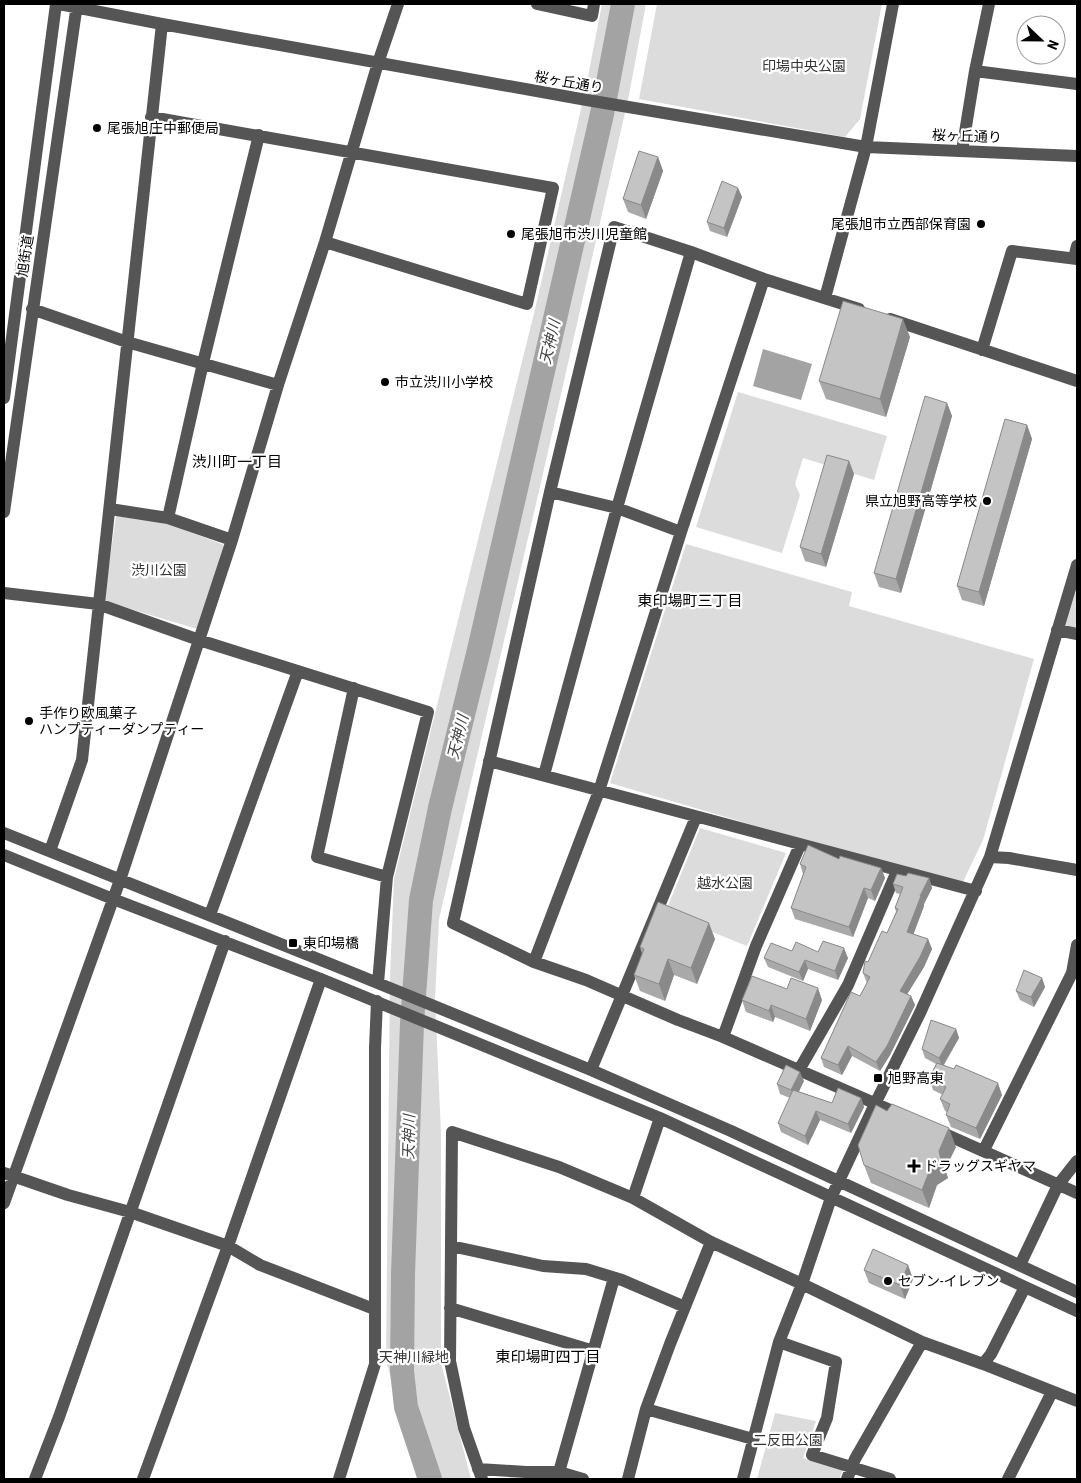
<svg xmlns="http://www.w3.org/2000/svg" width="1081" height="1483" font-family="'Roboto Condensed','Noto Sans JP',sans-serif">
	<rect width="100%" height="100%" fill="#fff"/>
	<path fill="#dcdcdc" d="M602,4h44l-17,91 -90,396 -100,428 -4,80 6,134v230l30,116h-54l-31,-119 4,-382 4,-99 142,-574 50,-218z
		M657,4h225l-22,115 -15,18 -206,-38z
		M738,392l149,44 -13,44 -71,-22 -8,26 5,11 -18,58 -86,-26z
		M116,516l51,7 57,22 -27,84 -93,-28z
		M686,544l166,48 -3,14 185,53 -51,181 -22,46 -351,-103z
		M1077,582v48l-13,-3z
		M700,828l86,25 -39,93 -82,-33z
		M775,1413l41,8 -13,37 40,12 -4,9h-82z"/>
	<path fill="#a3a3a3" d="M763,349l49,15 -11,36 -48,-14z"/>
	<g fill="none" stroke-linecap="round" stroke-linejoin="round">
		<path stroke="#a3a3a3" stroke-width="24" d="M430,1479l-24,-72 -4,-36 1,-97 9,-251 9,-123 19,-92 39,-158 123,-536 21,-110"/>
		<path stroke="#555" stroke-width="12" d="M59,4l103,20 419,75 285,48 211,9
			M537,4l55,12 2,-12
			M975,71l102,13
			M151,117l402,71 -26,116 -202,-62
			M962,151l13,-80 14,-67
			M1074,258l3,-12
			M825,298l41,-151 27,-143
			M32,309l95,33 151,43
			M859,309l-95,-30 -73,-27 -77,-25 -64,265 -97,431 81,39 52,18 92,40 45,17 181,79
			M890,319l187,62
			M982,350l30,-99 65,8
			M4,398l52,-394
			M550,492l67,16 64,24
			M110,509l58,9 64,22
			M4,512l73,-508
			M168,518l35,-155 56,-228
			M4,593l94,11 101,36 229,72 -41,165 -9,106
			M1057,630l20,4
			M354,688l-37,169 70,20
			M489,761l487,130
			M544,775l73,-267 74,-256
			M4,833l349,140 238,97 140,61 346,161
			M50,851l32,-91 80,-736
			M4,855l109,44 208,80 339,139 417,193
			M990,857l19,1 68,12
			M210,915l88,-244
			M534,962l65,-171 82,-259 83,-253
			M723,1037l33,-91 44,-101
			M591,1070l105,-253
			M799,1070l49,-85 49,-114
			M936,1130l141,63
			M984,1150l88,-177 5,-28
			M4,1173l64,22 62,17 98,34 32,19 114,44
			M633,1198l27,-80
			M4,1203l116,-323 112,-340 46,-155 47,-143 53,-179 20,-59
			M451,1246l92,20 43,3 36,11 63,27
			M1020,1265l38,-80 19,-24
			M450,1308l144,43
			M779,1342l57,20 -9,56 -15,37 78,24
			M983,1364l8,-10 34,-67
			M646,1409l107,30
			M478,1469l48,3h33l24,7
			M559,1472l55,-194
			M35,1479l24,-62 166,-476
			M143,1479l85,-233 93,-267
			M339,1479l36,-115v-316l2,-47
			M482,1479l-18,-51 -14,-67 2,-229 107,35 74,31 78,44 91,42 120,58 61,22 94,37
			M628,1479l18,-70 24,-65 41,-102
			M743,1479l36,-137 23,-58 29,-86 44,-94 45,-91 70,-156 87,-292
			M847,1479l8,-20 67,-117
			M1008,1479l44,-87"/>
	</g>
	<path fill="#a9a9a9" d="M658,157l5,14 -17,48 -18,-7 -5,-13z
		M738,188l4,9 -15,40 -17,-6 -3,-9z
		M910,337l-24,80 -60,-18 -7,-18z
		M947,403l5,13 -51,177 -22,-6 -5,-14z
		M1027,425l5,14 -48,167 -22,-6 -5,-14z
		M849,461l5,13 -28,93 -21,-6 -5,-14z
		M839,859l42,9 4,10 -10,23 -7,-3 -15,39 -58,-18 -4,-11 12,-34 -3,-10z
		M906,876l23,2 3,10 -8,16v2l-11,28 15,5 4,10 -8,18 -17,27 4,2 4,9 -25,50 -10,16 -28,-15 -10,19 -18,-8 -3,-9 39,-62 7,-13 -4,-10 5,-11 19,-29 9,-21 -1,-4 5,-14 -4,-1 -3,-9z
		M715,939l-18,45 -23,-9 -9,26 -25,-10 -6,-16 8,-21 -2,-7z
		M792,951l26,1 30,6 -10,22 -30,-11 -5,12 -35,-14 -4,-9z
		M1042,978l3,9 -11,20 -14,-7 -4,-9z
		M787,989l35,11 -12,31 -35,-14 -2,5 -27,-10 -4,-12z
		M956,1029l3,9 -15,27 58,30 -22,44 -29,-12 -5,-12 1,-3 -2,-1 -5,-12 3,-4 -10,-5 -4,-12 7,-14 -11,-6 -3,-9z
		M804,1081l-6,10 34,12 29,-5 3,9 -13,26 -31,-13 -12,25 -27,-13 -3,-9 12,-25 -10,-4 -3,-10z
		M956,1147l-11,22 3,9 -11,7 -8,23 -58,-25 -7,-18z
		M908,1265l5,14 -8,20 -36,-16 -5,-13z"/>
	<path fill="#898989" d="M658,157l5,14 -17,48 -5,-14z
		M738,188l4,9 -15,40 -3,-9z
		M903,319l7,18 -24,80 -6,-18z
		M947,403l5,13 -51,177 -5,-14z
		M1027,425l5,14 -48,167 -5,-14z
		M849,461l5,13 -28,93 -5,-13z
		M881,868l4,10 -10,23 -4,-11z
		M929,878l3,10 -8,16v2l-13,35 -4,-9 13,-36z
		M864,888l4,10 -15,39 -4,-10z
		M709,923l6,16 -18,45 -6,-16z
		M928,939l4,10 -8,18 -21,34 -3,-10z
		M844,948l4,10 -10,22 -3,-9z
		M668,959l6,16 -9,26 -6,-17z
		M805,960l3,9 -5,12 -4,-9z
		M1042,978l3,9 -11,20 -3,-10z
		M818,988l4,12 -12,31 -4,-12z
		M911,996l4,9 -25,50 -10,16 -4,-9z
		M771,1005l4,12 -2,5 -4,-11z
		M956,1029l3,9 -17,29 -3,-9z
		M848,1046l4,10 -10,19 -4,-10z
		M800,1072l4,9 -9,19 -4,-10z
		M998,1083l4,12 -22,44 -4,-11z
		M861,1098l3,9 -13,26 -3,-9z
		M816,1111l4,9 -12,25 -3,-9z
		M949,1128l7,19 -11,22 3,9 -11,7 -8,23 -7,-18 9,-23z
		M908,1265l5,14 -8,20 -5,-14z"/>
	<path fill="#c4c4c4" stroke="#898989" d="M639,151l19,6 -17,48 -18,-6z
		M722,181l16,7 -14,40 -17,-6z
		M843,301l60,18 -23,80 -61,-18z
		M925,396l22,7 -51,176 -22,-6z
		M1005,419l22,6 -48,167 -22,-6z
		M827,455l22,6 -28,93 -21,-7z
		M808,845l31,14 1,-3 41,12 -10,22 -7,-2 -15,39 -58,-19 15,-41 -6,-3z
		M908,873l21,5 -9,18h1l-14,36 21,7 -8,18 -20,34 11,5 -24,50 -11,16 -28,-16 -10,19 -17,-7 30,-66 9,4 10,-19 -7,-4 2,-12 3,1 14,-31 5,2 11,-24 -3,-1 8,-21 -10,-3 4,-10 9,2z
		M658,902l51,21 -18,45 -23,-9 -9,25 -25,-9 10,-26 -4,-2z
		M823,941l21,7 -9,23 -30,-11 -6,12 -35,-14 7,-15 21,8 4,-9 22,10z
		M1024,970l18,8 -11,19 -15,-6z
		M752,976l35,13 4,-11 27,10 -12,31 -35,-14 -2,6 -27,-11z
		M931,1020l25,9 -17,29 -17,-9z
		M937,1063l17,6 2,-4 42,18 -22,45 -30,-13 4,-11 -10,-5 6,-12 -17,-9z
		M786,1065l14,7 -9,18 -14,-6z
		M838,1088l23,10 -13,26 -32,-13 -11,25 -27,-13 15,-33 39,13z
		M892,1104l57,24 -10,23 2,9 -10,7 -9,23 -58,-25 -6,-20 18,-40 11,6z
		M873,1249l35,16 -8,20 -36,-15z"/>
	<g fill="#000" stroke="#fff" stroke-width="2">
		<circle cx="97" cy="128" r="5"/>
		<circle cx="981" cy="224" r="5"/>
		<circle cx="511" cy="234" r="5"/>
		<circle cx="385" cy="382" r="5"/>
		<circle cx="987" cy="501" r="5"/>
		<circle cx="29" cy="721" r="5"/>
		<rect x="288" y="938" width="10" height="10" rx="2.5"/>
		<rect x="873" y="1073" width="10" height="10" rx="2.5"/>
		<path d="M911.5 1158.5h5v5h5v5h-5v5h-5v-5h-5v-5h5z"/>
		<circle cx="888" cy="1281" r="5"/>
	</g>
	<g text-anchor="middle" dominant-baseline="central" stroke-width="4.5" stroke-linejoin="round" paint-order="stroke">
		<g font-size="14" fill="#333" stroke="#fff">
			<text x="804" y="66">印場中央公園</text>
			<text x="159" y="570">渋川公園</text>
			<text x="725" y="883">越水公園</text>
			<text x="414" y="1357">天神川緑地</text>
			<text x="788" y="1440">二反田公園</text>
		</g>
		<g font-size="14" fill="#000" stroke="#fff">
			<text transform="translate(569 82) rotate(10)">桜ヶ丘通り</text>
			<text transform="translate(967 136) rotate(2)">桜ヶ丘通り</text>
			<text transform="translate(25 256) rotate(-81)">旭街道</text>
		</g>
		<g font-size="14" fill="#000" stroke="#fff" text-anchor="start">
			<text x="107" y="128">尾張旭庄中郵便局</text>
			<text x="971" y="224" text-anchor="end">尾張旭市立西部保育園</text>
			<text x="521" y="234">尾張旭市渋川児童館</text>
			<text x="395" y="382">市立渋川小学校</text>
			<text x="977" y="501" text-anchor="end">県立旭野高等学校</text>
			<text x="39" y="713">手作り欧風菓子<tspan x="39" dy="16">ハンプティーダンプティー</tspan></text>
			<text x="303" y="943">東印場橋</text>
			<text x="888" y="1078">旭野高東</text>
			<text x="924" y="1166">ドラッグスギヤマ</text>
			<text x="898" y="1281">セブン-イレブン</text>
		</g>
		<g font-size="15" font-style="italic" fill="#444" stroke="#fff">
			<text transform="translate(550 342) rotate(-77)">天神川</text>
			<text transform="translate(458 737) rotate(-76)">天神川</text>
			<text transform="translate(409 1137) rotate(-89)">天神川</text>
		</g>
		<g font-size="15" fill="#000" stroke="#fff">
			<text x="237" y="462">渋川町一丁目</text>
			<text x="690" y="601">東印場町三丁目</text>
			<text x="548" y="1357">東印場町四丁目</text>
		</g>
	</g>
	<rect width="1081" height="1483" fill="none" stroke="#000000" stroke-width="10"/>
	<g transform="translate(1041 40) rotate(112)"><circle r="24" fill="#ffffff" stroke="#999999"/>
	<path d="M0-4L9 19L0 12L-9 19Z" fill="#000000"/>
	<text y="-8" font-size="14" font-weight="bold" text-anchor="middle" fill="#000000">N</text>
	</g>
</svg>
